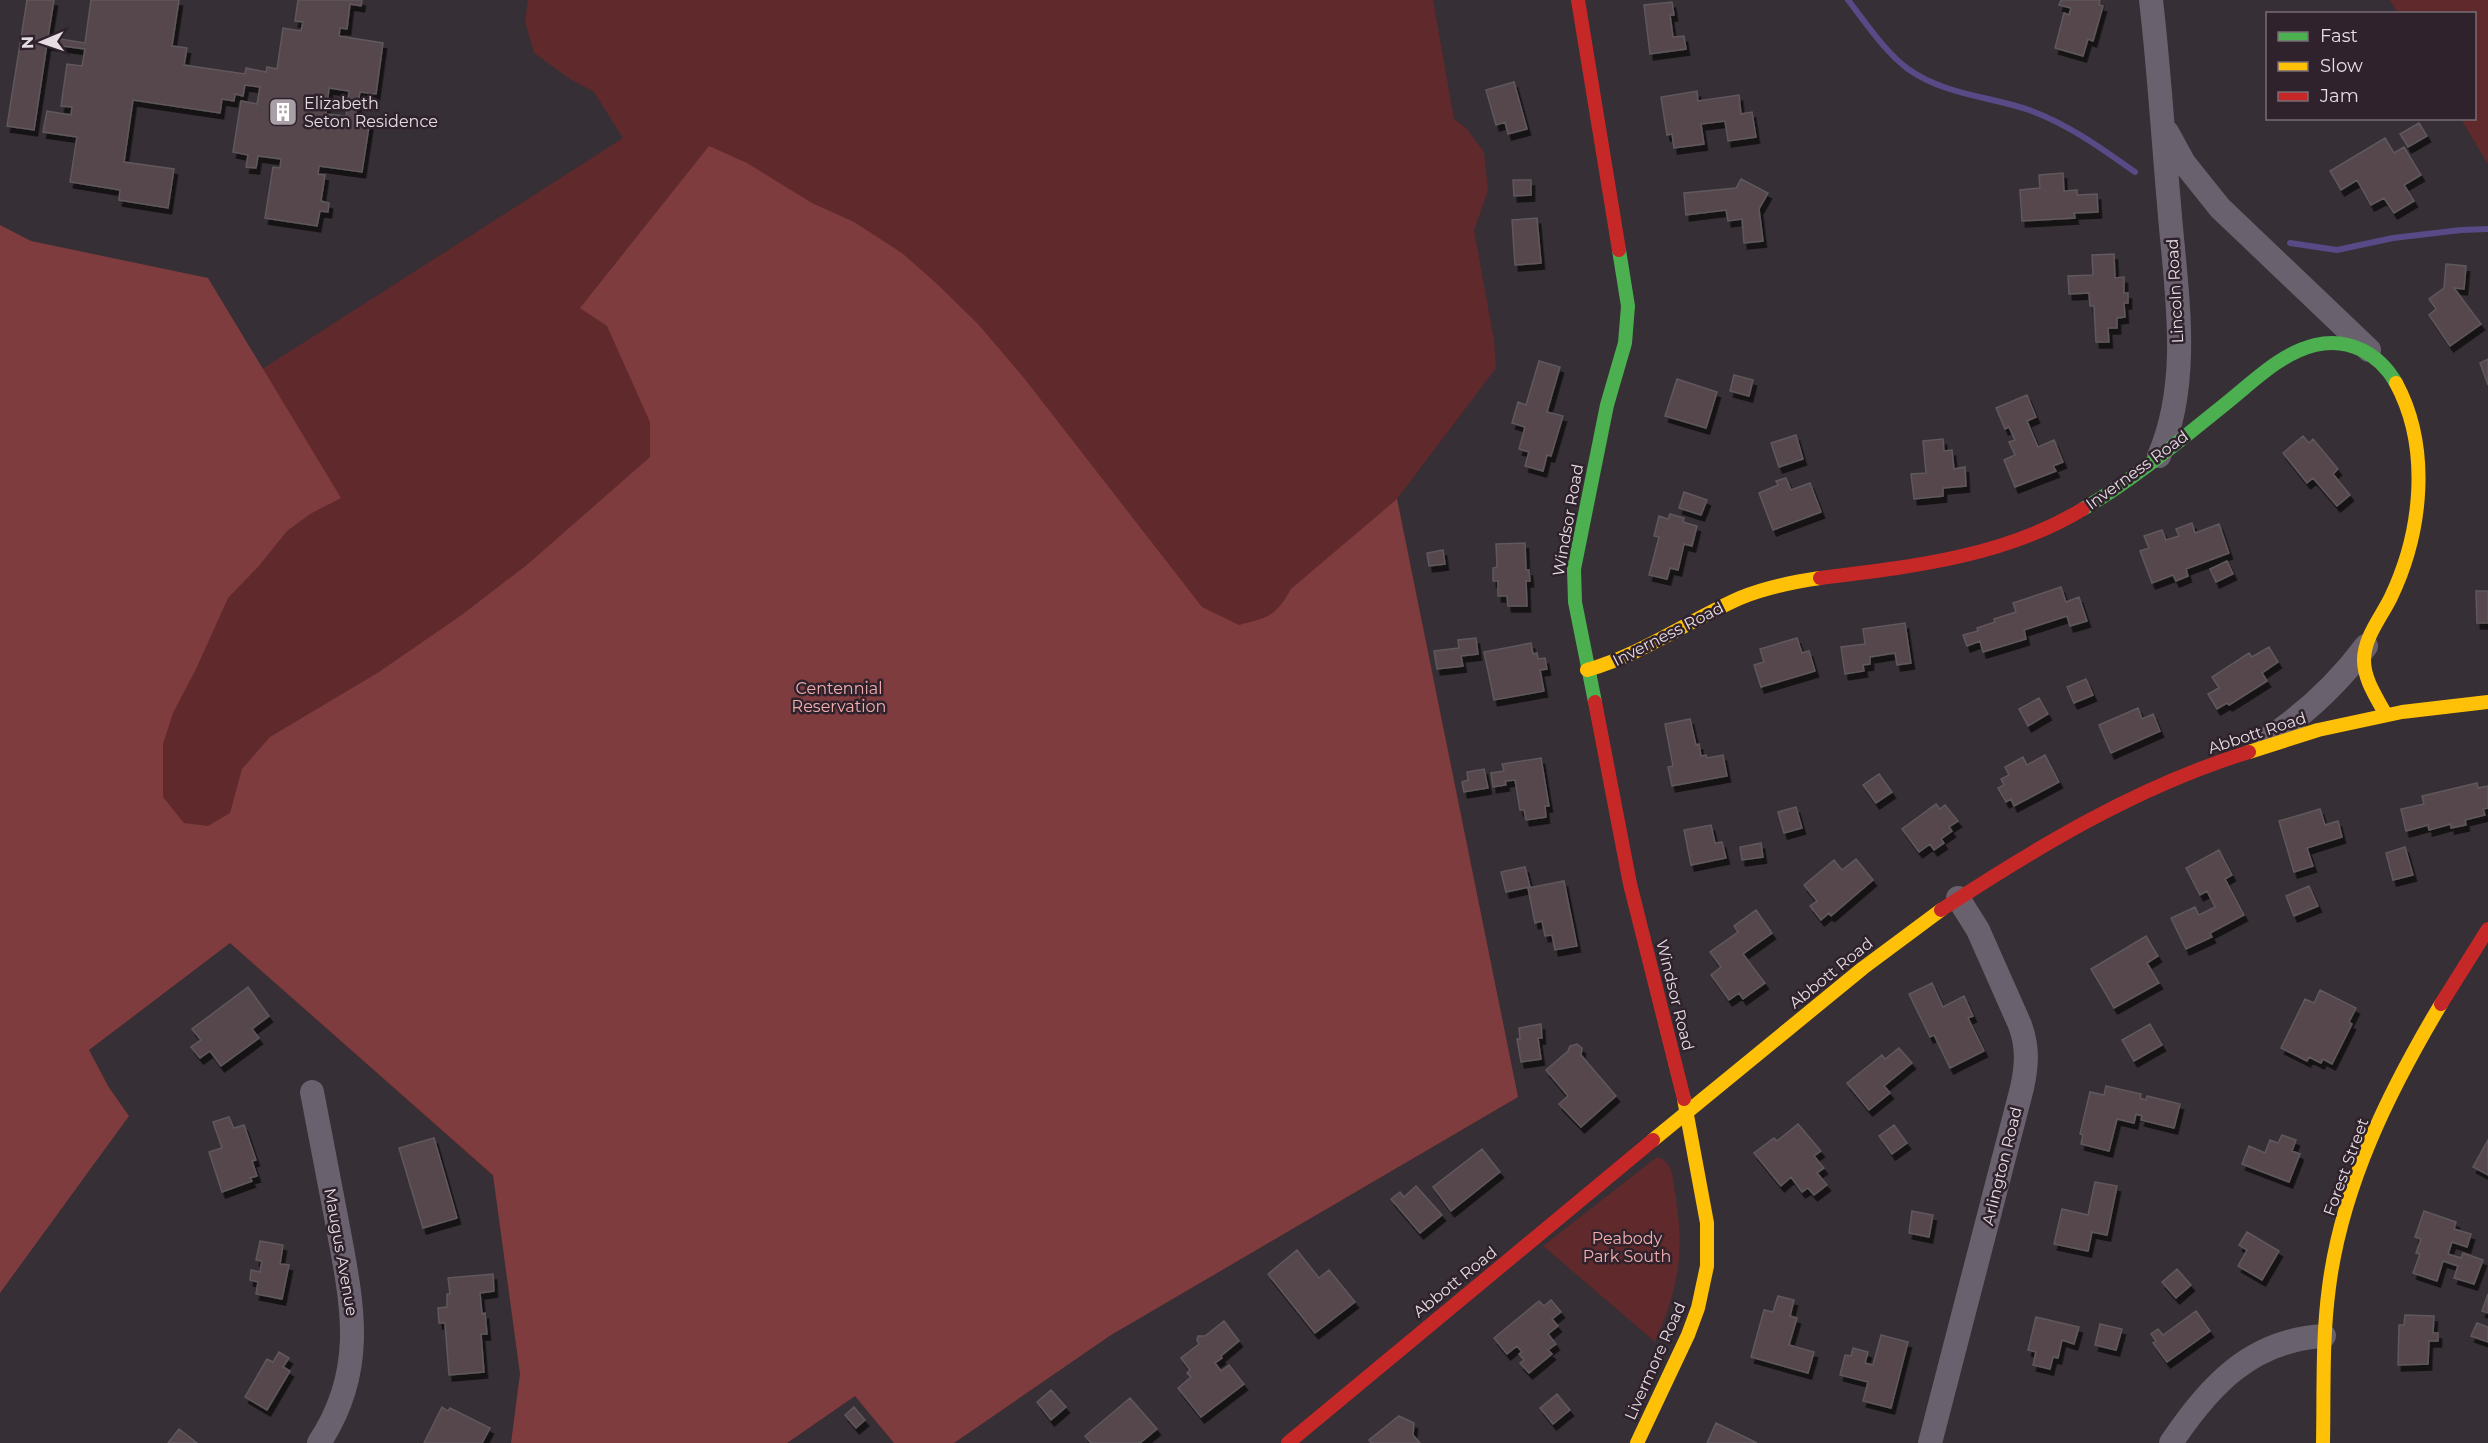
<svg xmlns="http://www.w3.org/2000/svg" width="2488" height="1443" font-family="Montserrat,sans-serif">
	<defs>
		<filter id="shadow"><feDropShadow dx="3.5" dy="6" stdDeviation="0" flood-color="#0009"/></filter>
	</defs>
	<rect width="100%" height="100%" fill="#362f35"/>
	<path fill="#60292b" d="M528,0h905l21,119 12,9 18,24 4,39 -14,39 20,110 2,28 -99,131 121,598 -407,238 -157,108h-60l-39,-47 -68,47 -164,-152 -393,-348 -141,107 19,36 -22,35 -86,-672 100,24 523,-335 -29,-46 -24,-13 -36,-26 -9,-31z
		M2390,0h98v164l-27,-45 13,-1v-104l-76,-1z
		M1657,1157c16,5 16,21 18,35 10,60 4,95 -20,150l-112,-96z"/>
	<path fill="#7f3c3e" d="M709,146l38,17 65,40 42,19 48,31 34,30 42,41 46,54 178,229 37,18c29,-7 37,-9 52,-36l106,-90 121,598 -407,238 -157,108h-60l-39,-47 -68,47h-276l9,-69 -27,-199 -263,-232 -141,107 19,36 21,30 -129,177v-1068l31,16 177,37 133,220 -31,16 -23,17 -29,36 -30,31 -32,71 -23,44 -10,31v53l21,26 24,3 22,-13 12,-44 28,-32 109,-65 84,-58 65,-50 122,-107v-35l-43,-96 -27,-18z"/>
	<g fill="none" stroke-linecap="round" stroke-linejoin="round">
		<path stroke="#584a87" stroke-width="6" d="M1848,0c18,23 36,51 60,69 37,26 80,27 121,41 39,14 72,38 106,62
			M2290,243l47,7 56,-12 68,-8 27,-1"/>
	</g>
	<path fill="#56474e" stroke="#5f585c" stroke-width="1.5" fill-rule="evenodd" filter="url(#shadow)" d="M27,0h27l-6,37 37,6 6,-43h88l-7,46 15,2 -3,17 61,9 1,-6 20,4 1,-5 10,2 6,-41 18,3 2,-9 -8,-1 3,-21h64l-1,6 -11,-2 -3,25 -7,-1 -1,8 44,7 -7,51 -16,-2 -5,26 15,2 -8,52 -43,-6 -1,8 7,1 -4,26 8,2 -1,9 -8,-1 -3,15 -52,-8 8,-51 7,1 1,-9 -23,-3 -2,12 -10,-1 2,-12 -15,-3 8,-51 16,3 3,-17 -15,-2 -2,11 -8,-2 -1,7 -12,-2 -2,14 -87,-13 -9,62 50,7 -6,39 -49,-8 1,-10 -50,-8 7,-45 -34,-5 4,-21 24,4 1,-8 -11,-1 6,-42 15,2 3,-17 -38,-5 -13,86 -27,-4zM329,88l20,3 -3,25 -20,-2z
		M2061,0h39l-1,5 4,1 -10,35 -5,-2 -5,17 -28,-8 9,-35 5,2 2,-7 -12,-3z
		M1672,2l2,13h-4l3,22 11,-1 2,13 -36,5 -6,-49z
		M1514,82l13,47 -19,5 -3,-12 -9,3 -10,-35z
		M1697,91l1,10 41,-6 2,19 11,-2 4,25 -28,4 -3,-20 -24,3 3,20 -30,4 -2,-14 -5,1 -6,-38z
		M2419,123l8,13 -19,11 -8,-13z
		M2385,138l9,15 10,-6 17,28 -17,10 10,16 -20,12 -10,-15 -13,7 -14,-25 -16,10 -11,-19z
		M2063,173l1,18 13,-1v5l20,-1 1,18 -24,1 1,5 -53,3 -2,-31 20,-2 -1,-13z
		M1741,179l27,14 -9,16 4,32 -19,2 -2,-24 -14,2 -2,-11 -40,5 -2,-22 52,-5z
		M1513,180h18v15l-17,1z
		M1537,218l4,45 -26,2 -3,-45z
		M2114,254l1,24 9,-1v16h4v10h-4l1,14 -8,1v10h-9l1,14h-13l-2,-36h-4l-1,-13 -20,1 -1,-18 25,-1 -1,-20z
		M2446,264l20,2 -2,23 -10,-1 27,36 -31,22 -21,-31 7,-6 -7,-10 15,-11z
		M2488,359v26l-8,-22z
		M1539,361l21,6 -13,45 16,4 -12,40 -4,-1 -4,16 -18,-5 4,-14 -10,-3 6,-22 -13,-4 6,-21 8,3z
		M1734,375l19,5 -4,16 -19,-5z
		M1677,379l40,13 -11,36 -41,-12z
		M2027,395l9,22 -9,4 11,26 16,-7 9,22 -10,4 3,5 -41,16 -11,-27 11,-5 -6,-13 6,-2 -6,-13 -4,2 -9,-21z
		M1796,435l7,24 -24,8 -8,-24z
		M2303,436l6,7 4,-4 25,30 -5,5 17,21 -13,11 -24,-28 -6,5 -24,-30z
		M1943,439l1,12 8,-1 2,19 11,-2 1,19 -23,2v8l-29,3 -3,-25 15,-1 -3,-32z
		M1786,478l5,12 19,-7 11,29 -48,18 -14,-37 19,-8 -2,-4z
		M1684,492l23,8 -6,15 -22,-7z
		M1670,514l14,4 -1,4 14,4 -5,20 -8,-2 -6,26 -8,-2 -3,11 -18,-4 10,-38 -5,-1 5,-20 9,3z
		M2192,523l3,10 24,-9 10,29 -43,16 2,7 -12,5 -3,-6 -21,8 -12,-32 9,-3 -5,-12 18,-6 4,10 13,-4 -3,-7z
		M1525,543l1,27h3l1,11h-4l1,25h-19l-1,-10h-9v-15h-5v-13l4,-1 -1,-23z
		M1443,550l2,14 -16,2 -2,-13z
		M2227,561l6,13 -17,8 -6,-13z
		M2061,587l5,15 13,-5 8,24 -17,5 -3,-10 -43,14 2,9 -43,13 -3,-11 -13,5 -4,-11 15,-4 -1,-3 18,-6 -1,-3 22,-7 -3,-9z
		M2476,591h12v32h-11z
		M1905,623l6,40 -14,2 -2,-12 -25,4v7l-7,1 1,6 -19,3 -4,-27 24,-3 -2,-15z
		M1476,638l2,16 -17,2 2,10 -26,3 -3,-18 25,-3 -1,-8z
		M1797,638l5,15 7,-2 6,20 -54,16 -7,-22 10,-3 -4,-13z
		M1531,643l2,11 4,-1 1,6 7,-1 2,11 -7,1 4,21 -50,9 -10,-48z
		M2269,647l9,15 -16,11 5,8 -38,24 -2,-2 -10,6 -9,-15 11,-6 -7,-11 37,-24 3,4z
		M2086,679l7,16 -19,8 -7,-16z
		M2039,698l9,16 -20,12 -9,-17z
		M2138,708l4,11 11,-5 7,17 -49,22 -12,-28z
		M1690,719l6,26 3,-1 2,12 5,-1 1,3 16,-3 4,21 -55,10 -4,-19 5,-1 -8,-42z
		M2045,755l14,27 -45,24 -3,-7 -5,3 -8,-14 6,-3 -3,-6 8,-4 -4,-8 18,-10 4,8z
		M1541,758l8,48h-4l1,11 -20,3 -2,-10h-4l-5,-30 -10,1 1,4 -13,2 -2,-14 13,-2 -2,-7z
		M1484,769l4,19 -24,4 -2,-10 6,-2 -1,-8z
		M1879,774l13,18 -16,11 -13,-18z
		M2477,783l1,5 10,-2v22l-5,1 2,6 -20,5 1,5 -15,3v-4l-22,6 -1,-5 -22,6 -5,-22 23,-5 -2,-8z
		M1936,804l4,5 5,-4 13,16 -9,6 3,4 -11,8 3,4 -10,7 -4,-6 -11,8 -17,-23z
		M1796,807l6,21 -18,5 -6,-21z
		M2320,809l5,16 13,-4 4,16 -35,11 6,18 -19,6 -15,-51z
		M1711,825l4,18 7,-1 4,16 -35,7 -7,-35z
		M1761,843l2,14 -21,3 -2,-13z
		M2405,847l8,28 -20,5 -7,-27z
		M2219,850l13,25 -7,4 19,36 -34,18 2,4 -26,12 -15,-31 24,-11 4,8 16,-8 -8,-16 -7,4 -14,-27z
		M1856,859l17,21 -42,36 -2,-3 -8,7 -11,-14 7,-5 -13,-16 30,-25 8,10z
		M1525,867l5,20 -24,5 -5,-20z
		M1564,881l13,65 -22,4 -3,-15 -7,1 -3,-15 -7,2 -7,-35z
		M2309,886l9,20 -24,10 -8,-20z
		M1756,910l16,23 -29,21 22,29 -22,16 -4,-6 -10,7 -18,-25 10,-8 -11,-15 28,-20 -4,-6z
		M2146,936l12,20 -11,7 12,20 -45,25 -23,-39z
		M1932,983l11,24 21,-11 9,20 -5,2 16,33 -34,17 -16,-33 -4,2 -21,-43z
		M248,987l21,29 -17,13 7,9 -38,28 -11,-15 -10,7 -9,-11 10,-7 -9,-11z
		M2320,990l36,18 -7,14 3,2 -20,40 -9,-5 -2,4 -12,-6 -2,4 -26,-13 24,-49 9,4z
		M1541,1024l1,14h-4l3,21 -20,3 -4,-23h3l-1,-11z
		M2150,1024l12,21 -28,16 -12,-21z
		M1577,1044l5,4 -1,7 35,41 -35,31 -22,-23 9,-8 -22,-26 22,-19 2,-5z
		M1899,1048l13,15 -28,23 6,7 -21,17 -22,-27 35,-28 3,4z
		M2106,1086l35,8 -1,4 6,2 1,-4 33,8 -6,24 -33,-8 1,-4 -6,-2 -2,9 -17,-4 -8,32 -28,-7 2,-9 -3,-1 10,-42 14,3z
		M229,1117l5,11 10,-3 12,35 -4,1 5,15 -7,2 2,3 -30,11 -13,-40 13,-4 -9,-26z
		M1798,1124l23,27 -7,5 10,12 -7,5 10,12 -13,10 -6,-7 -6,4 -11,-15 -10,9 -27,-33 20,-15 3,3z
		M1894,1125l13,18 -15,11 -13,-18z
		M2282,1135l14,5 -4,11 8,3 -11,28 -47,-18 7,-18 16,7 5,-13 8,3z
		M434,1138l23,80 -34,10 -24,-80z
		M2488,1140v35l-15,-8z
		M1482,1149l18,23 -49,39 -18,-24z
		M2095,1182l22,4 -10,49 -15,-3 -4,19 -34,-7 8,-35 26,6z
		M1416,1186l26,29 -22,18 -29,-34 9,-7 4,5z
		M1912,1211l21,4 -4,22 -20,-4z
		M2424,1211l32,11 -2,7 17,5 -4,13 -15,-5 -4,12 13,4 2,-5 20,7 -9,24 -20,-6 4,-12 -15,-5 -6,20 -24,-8 7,-19 -4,-1 5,-14 -6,-2z
		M2247,1232l32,19 -17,29 -24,-14 9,-16 -8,-5z
		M260,1241l23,4 -3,19 9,1 -7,34 -26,-5 2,-12 -8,-2 1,-10 9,2 2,-11 -6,-1z
		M1297,1250l22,28 10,-8 26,32 -40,31 -47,-59z
		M2177,1269l14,16 -15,13 -14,-16z
		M493,1274l1,17 -14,2 2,21 3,-1 2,21h-6l3,38 -35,3 -4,-52h-6l-1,-15 9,-1v-13h3l-2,-16z
		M2488,1294v19l-6,-2z
		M1778,1296l16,4 -4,16 7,2 -8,27 25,7 -6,21 -57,-16 13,-47 9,2z
		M1551,1300l10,12 -9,7 6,7 -10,8 8,10 -8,6 4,4 -23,19 -9,-10 4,-3 -5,-6 3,-2 -5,-6 -10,8 -13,-16 45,-37 5,5z
		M2196,1311l14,20 -43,31 -14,-19 3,-2 -5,-7 7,-5 5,6z
		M2405,1315l29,1 -1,17h5v8h-9l-1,23 -30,1 1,-40h5z
		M2036,1317l43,10 -5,17 -12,-4 -4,18 -5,-1 -3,12 -17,-4 3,-13 -8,-2z
		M1224,1321l15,20 -18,15 1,2 -7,5 6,8 8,-6 15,19 -43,33 -23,-29 13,-11 -4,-4 3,-3 -9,-12 18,-14 -2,-4 1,-4h7z
		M2477,1323l11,4v15l-17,-6z
		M2100,1324l22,5 -6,21 -21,-5z
		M1881,1335l27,7 -17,66 -28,-7 5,-19 -28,-7 5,-20 6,1 2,-8 15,4 -3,11 8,2z
		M279,1352l10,6 -6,9 7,4 -23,39 -22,-13 22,-38 6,3z
		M1051,1390l15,17 -15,13 -14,-18z
		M1557,1394l13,16 -17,14 -13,-16z
		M1130,1398l27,31 -17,14h-49l-6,-7z
		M442,1407l6,4 2,-3 40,20 -8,15h-58z
		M854,1407l11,13 -9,8 -11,-13z
		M1399,1416l15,7 -1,12 7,8h-49l-2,-3z
		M1716,1423l41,20h-50z
		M179,1429l18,14h-29z"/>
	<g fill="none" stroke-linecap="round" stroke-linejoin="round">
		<path stroke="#6a616e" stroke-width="24" d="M2151,0c8,68 12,136 18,204 6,81 24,174 -10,252
			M2167,132l17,31 36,45 149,142
			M2266,740c38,-25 73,-58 100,-94
			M312,1092c8,43 17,87 25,130 15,81 31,147 -18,221
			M1930,1443l92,-355c5,-23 6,-41 -2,-63l-42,-95 -20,-32
			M2171,1443c38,-57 80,-103 153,-107"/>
		<path stroke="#4caf50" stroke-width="14" d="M2083,509c50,-29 95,-67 141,-104 28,-22 55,-51 91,-60 33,-8 64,8 81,38
			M1595,702l-20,-100 -1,-33 33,-164 18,-62 3,-37 -9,-56"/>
		<path stroke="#ffc107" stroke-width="14" d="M1587,670c56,-16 101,-49 153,-72 26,-11 53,-16 80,-20
			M2386,715c-9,-17 -22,-35 -22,-55 0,-23 18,-44 27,-63 31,-65 40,-149 5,-214
			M2249,752l69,-22 84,-18 86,-10
			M1653,1140l210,-172 78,-58
			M1637,1443l51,-108 10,-27 9,-42v-43l-23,-124
			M2323,1443c1,-52 -1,-104 6,-156 13,-101 60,-196 112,-283"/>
		<path stroke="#c62828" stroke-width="14" d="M1578,0l41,250
			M1820,578c90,-11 184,-21 263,-69
			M1595,702l35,182 54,215
			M1941,910c96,-63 197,-124 308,-158
			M2441,1004l47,-75
			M1288,1443l365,-303"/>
	</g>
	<defs>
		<g id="building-square" transform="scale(1.5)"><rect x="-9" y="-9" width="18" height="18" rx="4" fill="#a8a0a6" stroke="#2f222c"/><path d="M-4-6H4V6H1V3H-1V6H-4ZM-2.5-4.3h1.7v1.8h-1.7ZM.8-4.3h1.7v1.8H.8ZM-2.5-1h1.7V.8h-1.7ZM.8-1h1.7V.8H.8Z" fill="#fff"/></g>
	</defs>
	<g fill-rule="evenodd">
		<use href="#building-square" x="283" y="112"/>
	</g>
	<g text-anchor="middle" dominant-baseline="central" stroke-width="5" stroke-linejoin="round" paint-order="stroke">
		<g font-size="16" fill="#e6dde3" stroke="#2f222c" text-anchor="start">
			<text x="304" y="103">Elizabeth<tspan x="304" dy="18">Seton Residence</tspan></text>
		</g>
		<g font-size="16" fill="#e6dde3" stroke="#2f222c">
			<text transform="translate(2175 291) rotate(-93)">Lincoln Road</text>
			<text transform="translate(2137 470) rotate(-36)">Inverness Road</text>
			<text transform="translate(1568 520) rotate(-80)">Windsor Road</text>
			<text transform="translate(1668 634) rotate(-27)">Inverness Road</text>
			<text transform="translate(2257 733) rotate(-18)">Abbott Road</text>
			<text transform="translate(1831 973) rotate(-39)">Abbott Road</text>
			<text transform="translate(1675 995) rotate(76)">Windsor Road</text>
			<text transform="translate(2002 1166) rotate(-76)">Arlington Road</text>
			<text transform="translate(2346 1167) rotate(-70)">Forest Street</text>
			<text transform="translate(341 1252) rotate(80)">Maugus Avenue</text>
			<text transform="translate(1455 1282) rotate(-39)">Abbott Road</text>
			<text transform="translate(1655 1361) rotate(-66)">Livermore Road</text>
		</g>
		<g font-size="16" fill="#f3aead" stroke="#2f222c">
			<text x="839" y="688">Centennial<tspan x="839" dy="18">Reservation</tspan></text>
			<text x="1627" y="1238">Peabody<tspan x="1627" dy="18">Park South</tspan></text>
		</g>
	</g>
	<rect x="2266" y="12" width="210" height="108" fill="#2f222c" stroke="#786d75" stroke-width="1.5"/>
	<rect x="2278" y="32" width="30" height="9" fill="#4caf50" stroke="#786d75" stroke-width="1.5"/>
	<text x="2320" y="42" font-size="18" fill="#e6dde3">Fast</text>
	<rect x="2278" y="62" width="30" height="9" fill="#ffc107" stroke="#786d75" stroke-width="1.5"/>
	<text x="2320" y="72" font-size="18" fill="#e6dde3">Slow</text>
	<rect x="2278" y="92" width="30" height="9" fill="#c62828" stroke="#786d75" stroke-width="1.5"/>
	<text x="2320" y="102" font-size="18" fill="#e6dde3">Jam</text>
	<g transform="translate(42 42) rotate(268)" stroke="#2f222c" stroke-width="4.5" paint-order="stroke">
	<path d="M0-4.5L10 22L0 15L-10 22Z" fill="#e6dde3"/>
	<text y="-9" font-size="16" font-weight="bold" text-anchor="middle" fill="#e6dde3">N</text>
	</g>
</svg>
